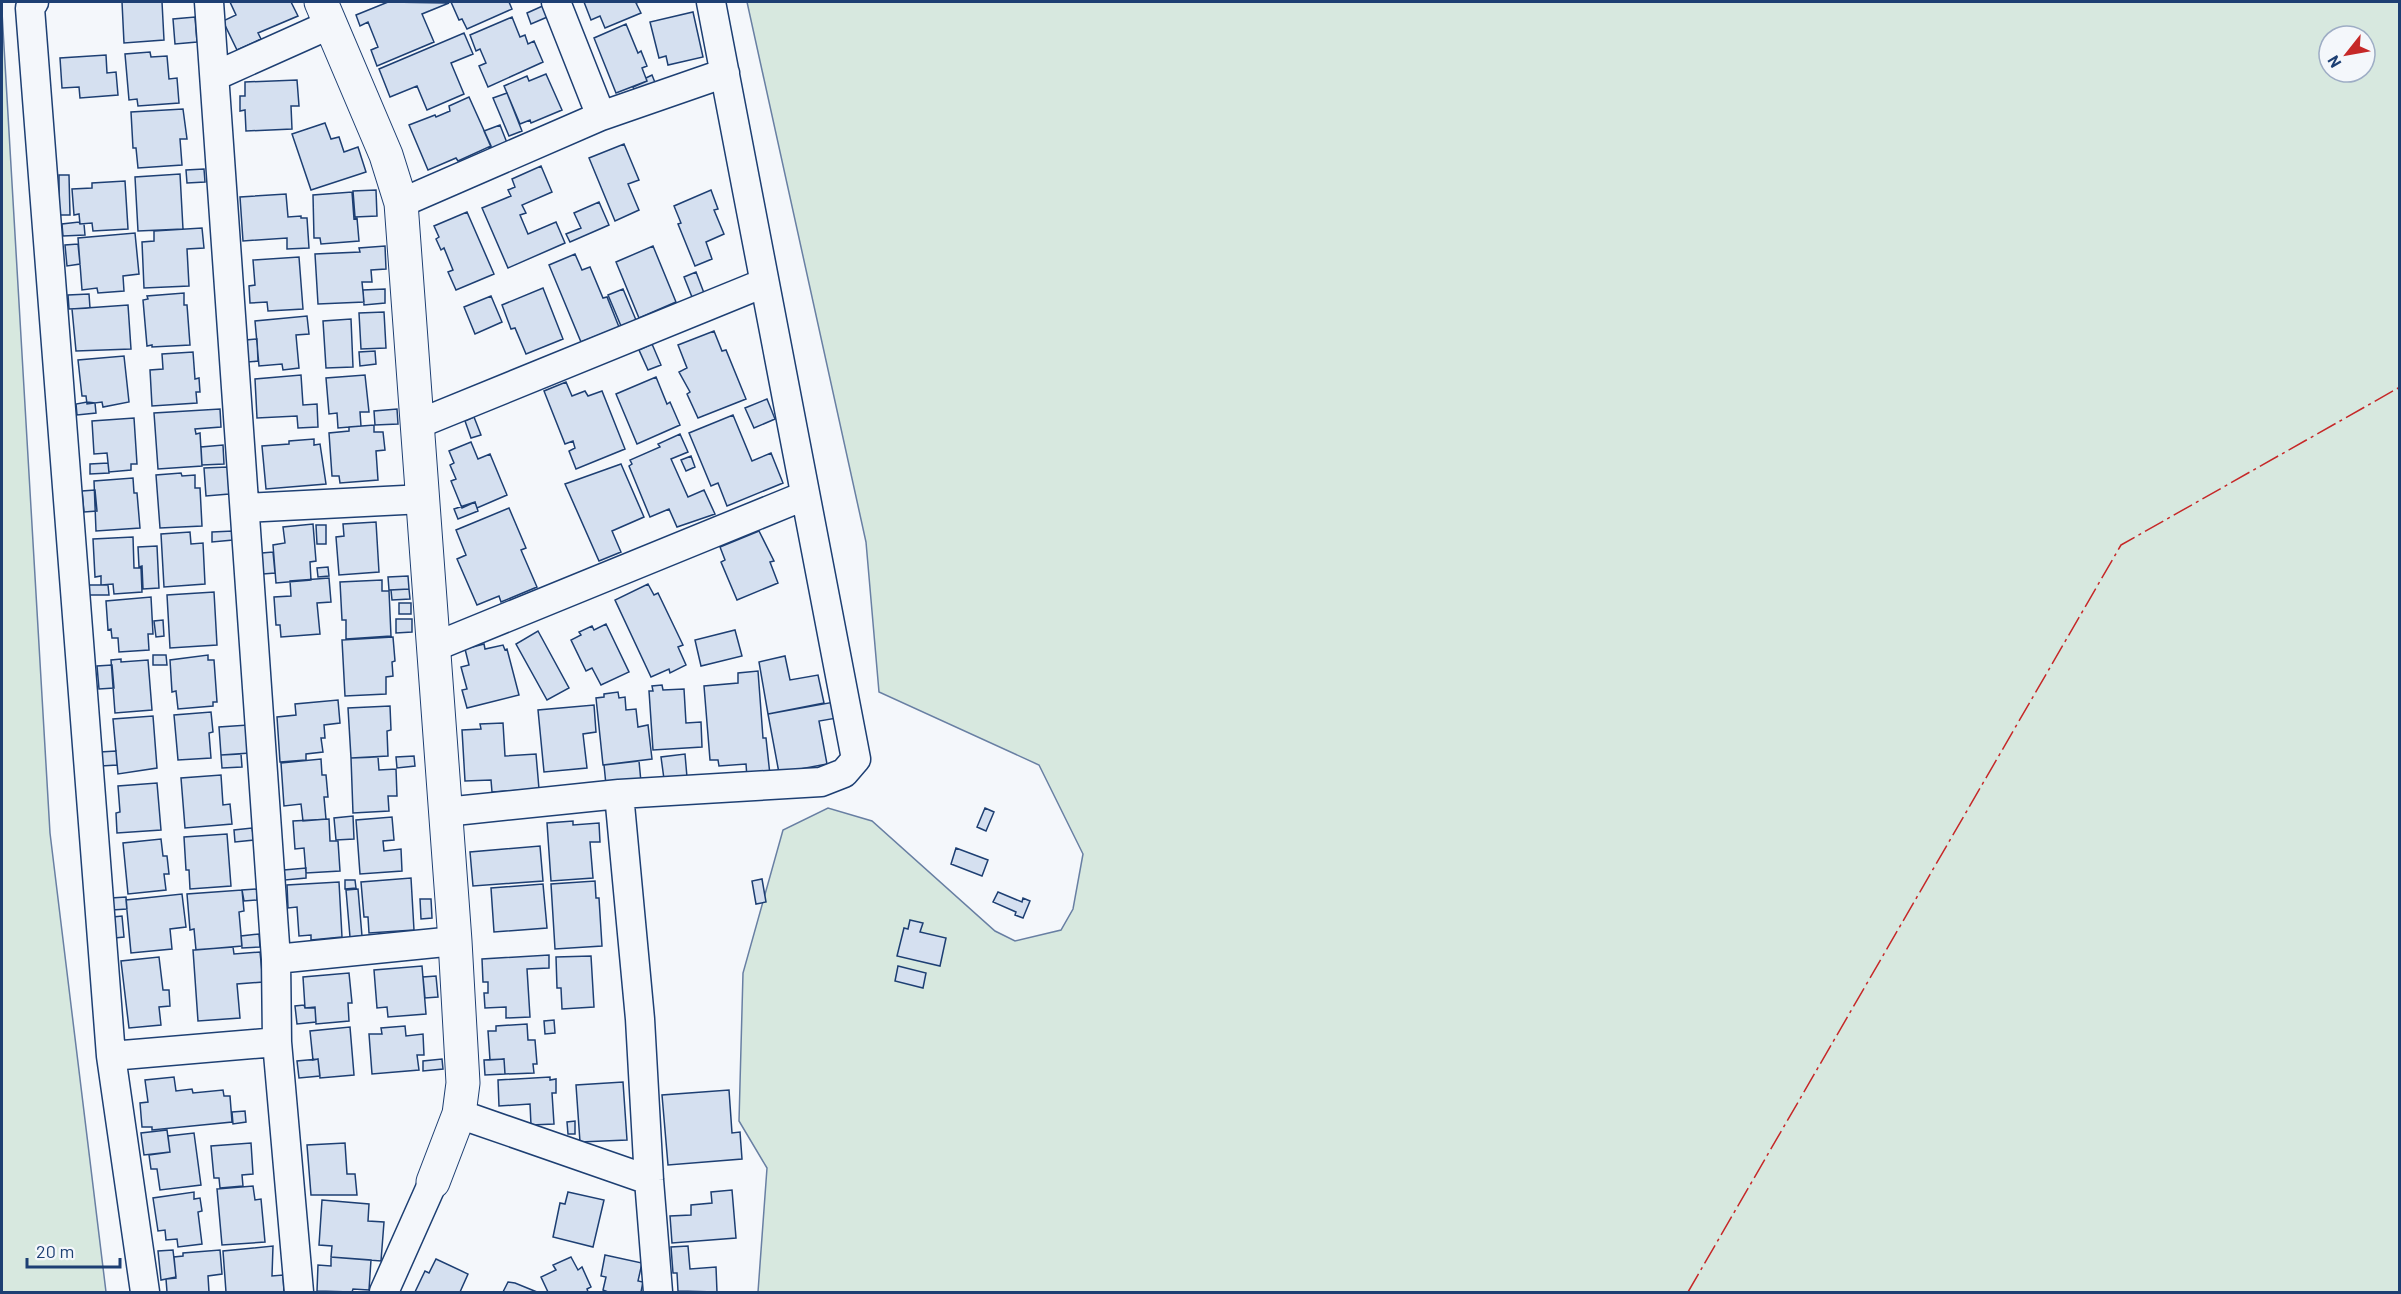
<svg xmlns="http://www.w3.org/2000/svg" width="2401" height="1294" font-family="Barlow,sans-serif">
	<rect width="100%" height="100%" fill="#f4f7fb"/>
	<path fill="#d7e8df" stroke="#687fa3" stroke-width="1.5" fill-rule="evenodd" d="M747,2h1652v1290h-1641l9,-124 -28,-47 4,-148 40,-143 45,-22 44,13 123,110 20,10 46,-11 12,-21 10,-55 -44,-89 -160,-73 -13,-150zM2329,36h36v36h-36z
		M2,12l48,821 56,459h-104z"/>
	<path fill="#d5e0f0" stroke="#1d3f73" stroke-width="1.5" d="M122,2h40l2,38 -40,3z
		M230,2h61l7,14 -40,17 3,6 -24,11 -14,-29 13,-6z
		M388,2l61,1 -27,11 12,28 -57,24 -6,-16 7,-3 -10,-25 -8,4 -4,-11z
		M451,2h58l3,7 -45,20 -5,-10 -3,1z
		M584,2h55l-3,1 5,10 -36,15 -5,-12 -9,4z
		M547,4l5,11 -21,9 -4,-11z
		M693,12l10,45 -35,8 -2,-9 -7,2 -9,-36z
		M195,17l2,25 -22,2 -2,-25z
		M512,17l8,20 5,-2 3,9 6,-3 9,21 -55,25 -9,-21 7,-3 -6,-14 -4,2 -6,-16z
		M626,24l12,29 3,-2 6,15 -5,2 5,13 -31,12 -22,-55z
		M464,33l9,21 -22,9 13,31 -37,16 -10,-24 -27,11 -11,-28z
		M150,52l1,5 16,-1 2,23 8,-1 2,25 -41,3 -1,-7 -8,1 -4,-46z
		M106,55l1,18 9,-1 2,23 -38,3 -1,-11 -17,1 -2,-30z
		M546,74l16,36 -31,13 -1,-3 -10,4 -16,-38 23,-10 2,5z
		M652,75l4,10 -20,8 -3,-6 14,-6 -1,-3z
		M297,80l2,26h-8l1,23 -46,2 -1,-21 -5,1v-15h5v-14z
		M507,93l15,38 -13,5 -16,-38z
		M469,97l22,49 -33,15 -2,-3 -28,12 -19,-45 26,-10 1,2 14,-6 -1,-5z
		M183,109l4,30h-7l2,26 -44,3 -2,-20h-3l-2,-36z
		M325,123l6,16 8,-2 5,15 14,-5 8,25 -55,18 -19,-56z
		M500,125l9,23 -17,7 -3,-7 2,-1 -7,-16z
		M624,144l15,36 -11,4 11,26 -24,11 -26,-63z
		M541,166l11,26 -30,13 4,8 -6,2 8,19 28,-12 9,21 -57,25 -26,-60 29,-12 -3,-6 7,-3 -3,-8z
		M204,169l1,13 -18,1 -1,-13z
		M180,174l3,55 -45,2 -3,-54z
		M59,175h10l1,40h-11z
		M125,181l3,48 -35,2 -1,-8 -12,1 -1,-10 -5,1 -2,-26 20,-1v-5z
		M376,190l1,26 -22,1 -2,-26z
		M711,190l7,19 -4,1 10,24 -18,8 6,17 -17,7 -17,-42 3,-1 -7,-17z
		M352,192l2,27 3,-1 2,23 -38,3 -1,-6h-6l-1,-43z
		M286,194l2,23 13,-1v2h6l2,30 -22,1v-11l-44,3 -3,-44z
		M599,202l10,23 -39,17 -4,-8 15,-6 -7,-15z
		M467,212l27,62 -38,16 -8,-18 5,-2 -9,-22 -3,2 -5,-11 3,-2 -5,-11z
		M79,222l1,2h4l1,11 -22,1 -1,-12z
		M202,228l2,20 -17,1 2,37 -45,2 -2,-46 12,-1v-10z
		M135,233l4,41 -16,2 1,15 -26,2 -1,-5 -15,2 -4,-52z
		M78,244l2,20 -13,2 -2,-21z
		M385,246l1,23 -15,1 1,12h-10l2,20 -46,2 -3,-50 45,-2 -1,-4z
		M653,246l23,56 -37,16 -23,-56z
		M575,254l7,16 8,-3 13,31 4,-1 12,30 -38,15 -32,-77z
		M299,257l4,52 -35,2 -1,-9 -17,1 -1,-17 6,-1 -2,-25z
		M696,272l8,21 -12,4 -8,-20z
		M543,288l20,51 -37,15 -11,-26 -4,1 -9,-24z
		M385,289v14l-21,2 -1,-15z
		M623,289l13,31 -15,6 -13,-31z
		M184,293v12h3l3,40 -38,2v-2l-5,1 -4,-46 5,-1 -1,-3z
		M89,294l1,14 -21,1 -1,-14z
		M491,296l11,26 -27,12 -11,-27z
		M128,305l3,44 -55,2 -4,-42z
		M384,312l2,36 -25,1 -2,-36z
		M307,316l2,18 -13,1 3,33 -16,2 -1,-6 -23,2 -4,-45z
		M351,319l2,48 -27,1 -3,-47z
		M714,331l8,20 4,-1 20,49 -48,19 -11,-24 3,-2 -11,-20 8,-4 -9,-23z
		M257,339l1,22 -10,1 -2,-22z
		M652,344l9,21 -13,5 -9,-20z
		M375,351l1,13 -16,2 -1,-14z
		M193,352l2,27 4,-1 1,14h-4l1,11 -45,3 -2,-36 13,-1 -1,-15z
		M124,356l5,46 -26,5 -1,-5 -15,2 -1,-8h-4l-4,-36z
		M301,375l2,30 14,-1 1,23 -20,1 -1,-12 -40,2 -2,-39z
		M365,375l4,37h-9l1,14 -23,2 -1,-15 -8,1 -3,-36z
		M656,377l11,27 3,-2 10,23 -43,19 -21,-50z
		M566,382l6,14 13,-5 3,5 14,-5 23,58 -49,20 -7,-18 6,-3 -2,-7 -8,3 -21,-53z
		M767,399l8,20 -21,9 -9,-20z
		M87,402l8,1 1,10 -19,2 -1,-11z
		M220,409l1,18 -26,2 1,5 4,-1 2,33 -44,3 -4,-56z
		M397,409l1,15 -23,1 -1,-14z
		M733,415l19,46 19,-8 12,30 -56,23 -9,-23 -7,3 -22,-53z
		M474,417l7,18 -10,3 -6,-17z
		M134,418l3,46h-6v6l-22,2 -2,-19 -13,1 -2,-33z
		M374,425v7h9l2,18 -9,1 2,29 -38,3 -1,-7h-7l-3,-43 20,-2v-4z
		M680,434l8,18 -17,7 17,38 16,-7 11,24 -38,13 -8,-18 -19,8 -21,-51 3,-2 -2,-4 30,-13 -2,-3z
		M314,439v6l6,-1 6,40 -60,5 -4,-43 27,-2v-3z
		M471,442l7,17 12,-5 17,41 -30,13 -2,-6 -13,6 -11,-27 5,-2 -6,-14 4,-2 -5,-12z
		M223,445l1,19 -22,1 -1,-18z
		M691,456l4,11 -9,4 -5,-11z
		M108,463l1,10 -19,1v-10z
		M621,464l23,53 -32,14 9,21 -22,9 -34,-77z
		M228,467l1,27 -23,2 -2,-28z
		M181,473l1,3 13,-1v13h5l2,38 -42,2 -4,-53z
		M133,478l1,15h3l3,35 -44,3 -2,-50z
		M95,490l2,21 -13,1 -2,-21z
		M475,502l3,9 -20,8 -4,-10z
		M509,508l17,40 -5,2 16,37 -36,15 -2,-6 -22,9 -20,-46 9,-4 -10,-25z
		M376,522l3,50 -40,3 -3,-38 8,-1 -1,-12z
		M313,524l3,37 -6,1 1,18 -35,3 -3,-38 12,-2 -2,-16z
		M316,525h10v19h-9z
		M233,531v9l-21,2v-10z
		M759,531l15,30 -4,1 8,21 -41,17 -16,-38 4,-2 -5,-13z
		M190,532l1,12 12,-1 2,41 -41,3 -3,-53z
		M133,537l1,31h7l1,24 -28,2 -1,-10 -12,1v-9l-6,1 -2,-38z
		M157,546l2,42 -16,1 -1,-23 -3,1 -1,-20z
		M273,552l2,21 -12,1 -1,-21z
		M328,567l1,9 -11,1 -1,-9z
		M408,576l1,13 -20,1 -1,-13z
		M329,578l2,24 -14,1 3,31 -39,3 -1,-12h-4l-2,-28 17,-1 -1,-15z
		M382,580v11h7l2,45 -45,3v-19h-4l-2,-38z
		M648,584l6,11 4,-2 25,52 -5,2 8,18 -16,8 -1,-4 -18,8 -36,-77z
		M87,585h21l1,10h-21z
		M409,589l1,10 -18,1 -1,-10z
		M214,592l3,53 -47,3 -3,-53z
		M151,597l2,37h-5l1,16 -30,2 -1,-14h-6l-1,-9 -3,1 -2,-29z
		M399,603h12v11h-12z
		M396,619h16v13l-16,1z
		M163,620l1,16 -8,1 -2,-16z
		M606,624l23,48 -28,13 -9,-17 -6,3 -15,-31 10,-5 -2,-3 13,-6 2,4z
		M735,630l7,26 -41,10 -6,-26z
		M538,631l31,57 -22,12 -31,-56z
		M393,637l2,24 -3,1 1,14 -7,1v17l-41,2 -3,-56z
		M484,644l1,5 18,-4 2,5 2,-1 12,46 -52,13 -5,-18 5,-1 -6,-22 8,-2 -4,-16z
		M153,655h13l1,10h-14z
		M208,655v5h6l3,42h-4v4l-35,3 -2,-18 -4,1 -2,-32z
		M785,656l5,24 28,-5 6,28 -56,11 -9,-52z
		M121,659v3l27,-2 4,50 -37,3 -4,-53z
		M112,665l2,23 -15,1 -2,-23z
		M758,671l5,67h3l4,37 -23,2 -1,-13 -27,2 -1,-6h-8l-6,-74 34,-3v-10z
		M662,685l1,5 21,-1 2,34 15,-1 1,25 -49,3 -4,-59h4l-1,-5z
		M618,692l1,6 6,-1 1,13 10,-1 2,18 10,-2 4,34 -49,6 -7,-67 8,-1v-3z
		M338,700l2,23 -16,2 1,13h-4l2,14 -17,2v6l-26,2 -3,-45 19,-2 -1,-11z
		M834,702l3,16 -18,3 8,43 -48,9 -11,-59z
		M594,705l2,27 -13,2 4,34 -43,4 -6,-62z
		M390,706l1,24 -4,1 1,25 -37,2 -3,-50z
		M211,712l2,20 -4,1 2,25 -33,2 -4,-45z
		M153,716l4,52 -39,6 -5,-55z
		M503,723l2,33 31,-2 3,35 -47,3 -1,-12 -26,1 -3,-51 19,-1 -1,-5z
		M248,725l2,28 -29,2 -2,-28z
		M116,751l1,14 -16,1 -1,-14z
		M241,754l1,13 -20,1 -1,-13z
		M685,754l2,23 -23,2 -3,-22z
		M414,756l1,10 -18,2 -1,-11z
		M378,757l1,13 17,-1 1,27h-9l1,15 -36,2 -2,-55z
		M321,759l1,16h4l2,22h-4l2,22 -23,2 -2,-17 -17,2 -3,-43z
		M639,761l2,21 -35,3 -2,-20z
		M221,775l2,30 7,-1 2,20 -47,4 -4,-50z
		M157,783l4,47 -44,3 -1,-20 4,-1 -2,-26z
		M985,808l9,4 -8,19 -9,-4z
		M353,816l1,23 -18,1 -2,-22z
		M392,817l2,23 -11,1 1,10 17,-2 1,22 -42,3 -4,-54z
		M329,819l1,22h8l2,30 -34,2 -2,-25 -9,1 -2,-28z
		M573,821v4l26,-2 1,19h-10l3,36 -42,3 -4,-58z
		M252,828l2,12 -19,2 -1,-12z
		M227,834l4,52 -41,3 -1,-19h-3l-2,-33z
		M161,839l2,17h4l2,18h-5l2,16 -38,4 -5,-51z
		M540,846l3,35 -70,5 -3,-34z
		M956,848l32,12 -6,16 -31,-12z
		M306,868v10l-21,2 -1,-10z
		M411,878l3,52 -45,3 -1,-16h-4l-3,-35z
		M762,879l4,23 -10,2 -4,-23z
		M345,880h10l1,8 -11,1z
		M595,881l1,17h3l3,48 -47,3 -4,-65z
		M339,882l3,55 -31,3v-5l-12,1 -2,-29 -9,1 -1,-23z
		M543,884l4,44 -53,4 -3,-44z
		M257,889v11l-13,1 -2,-11z
		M358,889l4,47 -12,1 -4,-47z
		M242,890l2,21 -5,1 3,34 -46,4 -2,-21 -4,1 -3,-36z
		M998,892l24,10 1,-4 7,3 -7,17 -8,-3 1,-3 -23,-10z
		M182,894l4,33 -16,2 2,20 -41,4 -5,-53z
		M126,897l1,12 -15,1 -1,-12z
		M420,899h11l1,19 -11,1z
		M122,916l2,21 -9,1 -2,-21z
		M910,920l13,3 -3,9 26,6 -6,28 -43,-10 7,-28 4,1z
		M259,934l1,13 -18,1 -1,-12z
		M233,947l1,7 26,-2 3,30 -26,2 3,34 -42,3 -5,-71z
		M549,955v13l-22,1 3,48 -24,1v-11l-21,1 -1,-15h4v-11h-5l-1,-23z
		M591,956l3,51 -32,2 -1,-21h-4l-1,-31z
		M159,957l4,33h6l1,16 -11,1 2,18 -32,3 -8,-67z
		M422,966l4,48 -38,3 -1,-10 -10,1 -3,-38z
		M898,966l28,7 -3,15 -28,-7z
		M349,973l3,30h-4l1,18 -33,3 -1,-17 -10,1 -2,-31z
		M436,976l2,21 -13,1 -2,-21z
		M304,1005l1,3h10l1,14 -19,2 -2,-18z
		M554,1020l1,13 -10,1 -1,-13z
		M527,1024l1,16h7l2,24h-4l1,9 -29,1 -1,-15 -14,1 -2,-29h8v-5z
		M405,1026l1,10 17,-2 1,21h-7l2,15 -47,4 -3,-40h13l-1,-6z
		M350,1027l4,48 -34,3 -2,-19 -5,1 -3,-29z
		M318,1059l2,17 -21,2 -2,-17z
		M442,1059l1,10 -20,2v-10z
		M504,1059l1,15 -20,1 -1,-15z
		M174,1077l2,14 16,-2 1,4 30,-3 1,6h6l2,26 -80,8v-3h-10l-2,-24 8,-1 -3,-22z
		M550,1077v3l6,-1v14h-4l2,31 -23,1 -1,-21 -31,2 -1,-26z
		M623,1082l4,58 -47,2 -4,-57z
		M729,1090l3,43 8,-1 2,27 -74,6 -6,-70z
		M245,1111l1,11 -13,2 -1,-12z
		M575,1121v13h-7l-1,-12z
		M167,1130l3,22 -26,3 -3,-22z
		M194,1133l7,52 -41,5 -3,-21h-6l-2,-14 21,-3 -2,-16z
		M251,1143l2,31 -11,1 1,11 -23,2 -1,-10h-5l-3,-32z
		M345,1143l2,31h8l2,21h-46l-4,-50z
		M253,1186l2,14 6,-1 4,43 -43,3 -5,-56z
		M732,1190l4,48 -64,5 -2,-27 21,-1v-10l21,-2 -1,-11z
		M194,1192v7l6,-1 2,13 -4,1 4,32 -24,3 -1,-8 -11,1 -1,-10 -7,1 -5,-33z
		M568,1192l36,8 -11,47 -40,-10 7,-34 5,1z
		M322,1200l47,4 -1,17 16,1 -3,39 -50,-4 1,-11 -13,-1z
		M273,1246l-1,30 11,-1 1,17h-58l-3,-41z
		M688,1246l2,23 26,-2 1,25 -39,-1 -1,-18h-4l-2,-26z
		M173,1250l3,27 -15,3 -3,-29z
		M220,1250l2,24 -14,2 1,16h-42l-1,-13 10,-1 -2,-21 9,-1v-3z
		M605,1255l37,8 -4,18 5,1 -2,10h-33l-5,-2 3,-13 -5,-1z
		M331,1257l40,3 -2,30 -16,-1 -1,3 -35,-1 1,-26 13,1z
		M571,1257l7,13 4,-3 9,20 -4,2 1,3h-40l-7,-15 15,-7 -3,-5z
		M436,1259l32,15 -8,18h-45l10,-21 4,2z
		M508,1282l7,1 22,9h-34z"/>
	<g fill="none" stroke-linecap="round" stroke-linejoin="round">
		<g stroke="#1d3f73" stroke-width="31">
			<path id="street" d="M34,2l-4,6 81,1048 34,236
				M209,2l67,957 1,83 22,250
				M556,2l45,114
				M215,76l116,-52
				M401,203l200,-87 124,-43
				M418,424l346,-141
				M245,508l179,-9
				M434,647l370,-151
				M619,794l21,225 9,161 9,112
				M445,812l174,-18 202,-12 23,-9 12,-14 -145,-757
				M276,959l179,-18
				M111,1056l166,-14
				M459,1114l190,66
				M384,1292l49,-110"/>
		</g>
		<g stroke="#1d3f73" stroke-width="35">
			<path id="secondary" d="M321,2l65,153 15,48 54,738 8,142 -4,31 -26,68"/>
		</g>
		<use href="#street" stroke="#f4f7fb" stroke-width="28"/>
		<use href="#secondary" stroke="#f4f7fb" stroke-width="33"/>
		<path stroke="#c62828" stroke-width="1.5" stroke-dasharray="21 4.5 3 4.5" stroke-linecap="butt" d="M1688,1292l433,-747 279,-158"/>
	</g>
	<rect width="2401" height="1294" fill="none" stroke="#1d3f73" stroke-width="6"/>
	<g transform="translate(2347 54) rotate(239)"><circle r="28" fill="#f4f7fb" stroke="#9eadc5" stroke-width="1.5"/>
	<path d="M0-4.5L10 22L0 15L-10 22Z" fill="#c62828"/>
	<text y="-9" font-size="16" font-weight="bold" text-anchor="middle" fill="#1d3f73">N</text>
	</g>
	<path d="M27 1258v9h93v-9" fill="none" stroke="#1d3f73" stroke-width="3"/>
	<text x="36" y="1258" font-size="18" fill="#1d3f73" stroke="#f4f7fb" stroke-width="4.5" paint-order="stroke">20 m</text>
</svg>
